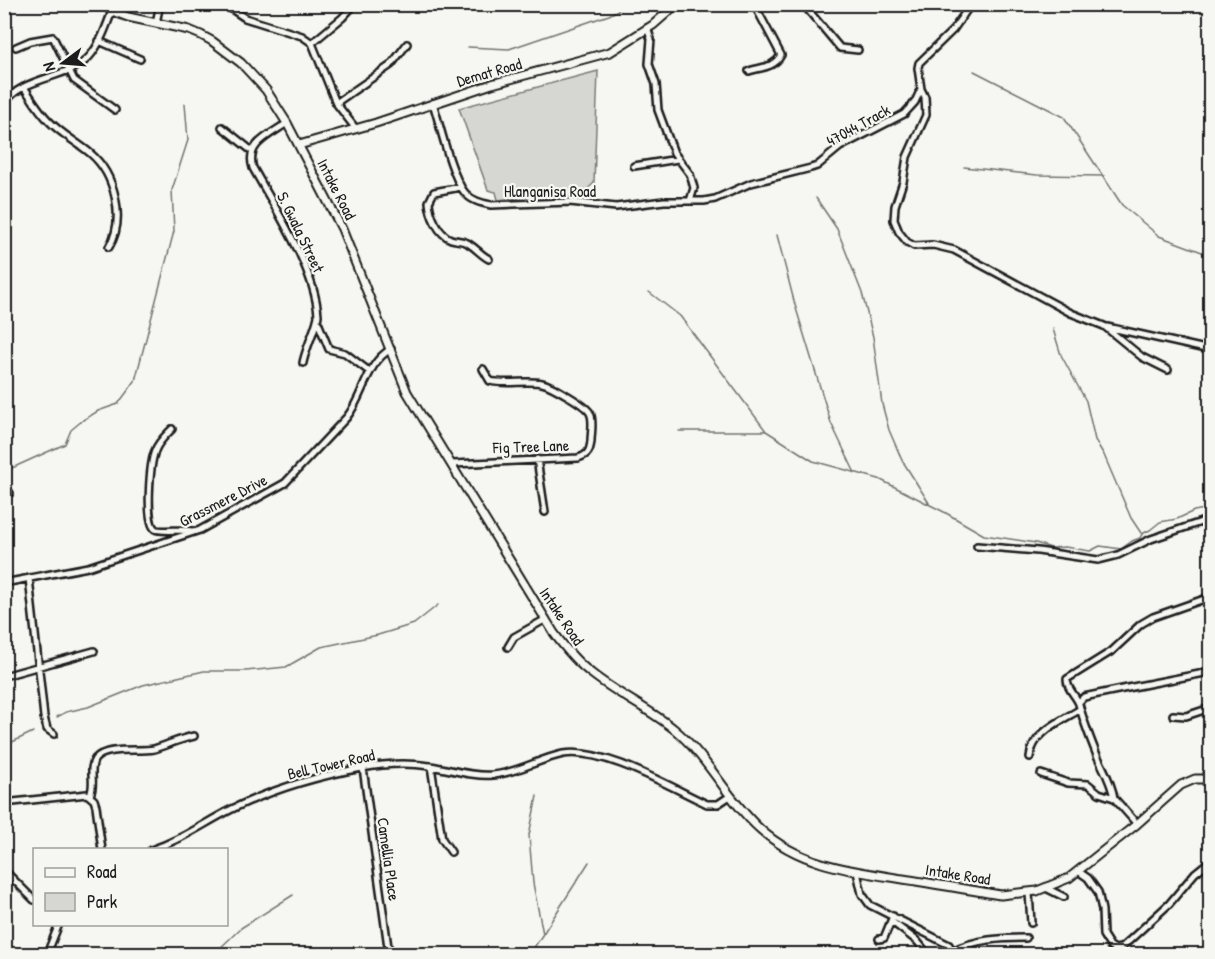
<svg xmlns="http://www.w3.org/2000/svg" width="1215" height="959" font-family="'Patrick Hand',sans-serif">
	<rect width="100%" height="100%" fill="#f6f6f2"/>
	<filter id="ink" filterUnits="userSpaceOnUse"><feTurbulence type="fractalNoise" baseFrequency=".0167" numOctaves="2"/><feDisplacementMap in="SourceGraphic" scale="12" xChannelSelector="R" yChannelSelector="G"/><feConvolveMatrix kernelMatrix="1 2 1 2 8 2 1 2 1" color-interpolation-filters="sRGB"/></filter>
	<g filter="url(#ink)">
		<path fill="#d6d6d2" stroke="#797977" stroke-width="1.5" d="M598,71l-4,112 -15,14 -37,-2 -44,5 -2,-8 -8,-2 -29,-82z"/>
		<g fill="none" stroke-linecap="round" stroke-linejoin="round">
			<path stroke="#727271" stroke-width="1.5" d="M468,47l41,2 100,-34 20,-11
				M974,71l90,46 58,88 37,31 51,19
				M1207,93l3,4
				M964,167l73,8 67,1
				M816,198l21,31 25,64 11,44 9,67 7,26 13,30 27,43
				M777,235l18,70 36,118 24,50
				M649,292l31,24 86,115 47,30 66,18 67,34 38,22 52,8 15,5 14,-1 25,4 10,-5 21,3 11,-8 8,-3 2,-4 8,-4 10,-8 17,-3 17,-8 16,-3
				M4,301v7
				M1053,329l8,26 25,46 9,39 9,15 27,63 10,15
				M679,431h86
				M4,469l8,-1 53,-24 6,-14 12,-10 15,-9 20,-7 17,-23 39,-150 -2,-41 16,-50 -3,-36
				M57,717l9,-5 22,-5 55,-22 61,-14h42l40,-4 35,-20 57,-12 36,-11 24,-19
				M4,746l29,-14
				M537,796l-8,39 4,48 10,51
				M214,954l27,-26 52,-33
				M530,954l59,-92"/>
			<g stroke="#1c1c1c" stroke-width="10">
				<path id="minor" d="M224,4l21,14 57,18 10,7 24,60 20,26
					M803,4l37,44 18,2
					M156,23l4,-19
					M647,28l4,11 -2,25 7,20 2,26 16,43 16,21 4,14 -4,13
					M99,41l41,18
					M312,43l30,-25 13,-14
					M16,47l14,-6 23,-4 21,43 41,30
					M749,71c12,-4 25,-3 32,-16l-27,-51
					M24,87c8,12 15,24 25,34 12,13 28,21 41,32 25,21 36,66 19,94
					M921,89l4,8 1,18 -19,42 -4,25 -8,24 -1,14 5,12 8,10 7,4 19,-1 21,5 117,63 33,13 38,31 26,13
					M336,103l55,-38 16,-21
					M433,103c7,22 19,75 32,90 7,8 17,10 26,12l79,-3 46,5 48,-6h40l11,-2 36,-16 60,-15 6,-2 23,-19 64,-33 11,-12 6,-13 -3,-21 1,-5 34,-33 18,-26
					M4,104c18,-28 65,-25 85,-47 11,-12 17,-30 23,-46
					M287,123c-17,12 -42,21 -34,45 22,40 62,101 65,147 0,8 -13,35 -15,48
					M222,127l30,24
					M634,166l44,-7
					M461,187l-27,5 -5,10c1,13 9,32 22,37 6,2 13,1 18,5 8,5 12,11 20,15
					M317,320l12,29 16,4 25,19
					M1107,327l103,23
					M172,429c-6,6 -14,13 -17,22 -5,12 -10,70 0,78 3,3 28,0 37,2
					M537,459l8,53
					M453,464l125,-6c10,-3 12,-7 13,-17 0,-8 3,-21 -1,-28 -4,-8 -39,-28 -48,-30 -17,-3 -36,2 -52,-2l-7,-12
					M4,494l6,-1
					M977,546l61,5 60,9 20,-5 33,-16 59,-20
					M29,578l15,139 3,12 7,5
					M4,583l84,-16 112,-37 85,-47 62,-66c17,-21 19,-54 44,-68
					M508,647l6,-10 32,-18
					M4,676l90,-25
					M1079,702l5,-5c42,-9 84,-17 126,-25
					M1173,715l13,1 24,-8
					M1030,757c2,-24 31,-36 49,-47
					M431,766l11,73 9,13
					M363,768l26,186
					M1041,774l27,9 20,1 11,9 15,5 23,26
					M1205,779l5,11
					M90,795c6,-11 -2,-26 5,-36 11,-13 43,-7 59,-10 13,-4 26,-10 40,-13
					M1114,798c-3,-18 -11,-29 -18,-45 -6,-15 -13,-33 -17,-49 -3,-9 -12,-14 -12,-25l45,-28 29,-27 12,-7 57,-20
					M4,803l83,-9 7,6 2,6 6,44
					M151,850c31,-10 53,-27 81,-41 41,-20 86,-33 130,-41 21,-4 47,-5 68,-2 20,3 43,11 63,9 24,-2 46,-16 70,-21 40,-7 107,33 144,50h11l12,-8
					M4,870l30,30
					M1078,871l10,7 10,14 4,18 1,25 7,11 5,3 6,-1 9,-8 39,-36 26,-31 15,-12
					M857,872l5,22 8,11 79,40 5,9
					M1046,888l18,9
					M1029,893l2,30
					M893,916l-2,5 26,20 9,11
					M879,939l5,-1 7,-17
					M953,951c21,-12 50,-13 73,-13
					M47,954l12,-30"/>
			</g>
			<g stroke="#1c1c1c" stroke-width="11">
				<path id="tertiary" d="M102,4l10,7 16,6 61,13 12,5 11,6 29,22 25,27 21,33 55,106 65,163 147,241c11,15 22,29 37,40 26,21 57,35 83,56 34,28 53,70 86,100 39,36 92,42 143,50 33,5 66,11 98,16l36,-4 32,-13 68,-54 44,-39 14,-6h15
					M299,145l77,-22 116,-39 118,-32 43,-27 24,-21"/>
			</g>
			<use href="#minor" stroke="#f6f6f2" stroke-width="5"/>
			<use href="#tertiary" stroke="#f6f6f2" stroke-width="7"/>
		</g>
	</g>
	<g text-anchor="middle" dominant-baseline="central" stroke-width="4.5" stroke-linejoin="round" paint-order="stroke">
		<g font-size="16" fill="#1c1c1c" stroke="#f6f6f2">
			<text transform="translate(489 72) rotate(-16)">Demat Road</text>
			<text transform="translate(858 125) rotate(-29)">47044 Track</text>
			<text transform="translate(337 189) rotate(63)">Intake Road</text>
			<text x="550" y="191">Hlanganisa Road</text>
			<text transform="translate(301 232) rotate(64)">S. Gwala Street</text>
			<text transform="translate(531 446) rotate(-2)">Fig Tree Lane</text>
			<text transform="translate(223 500) rotate(-27)">Grassmere Drive</text>
			<text transform="translate(562 616) rotate(56)">Intake Road</text>
			<text transform="translate(331 764) rotate(-13)">Bell Tower Road</text>
			<text transform="translate(389 859) rotate(82)">Camellia Place</text>
			<text transform="translate(958 874) rotate(9)">Intake Road</text>
		</g>
	</g>
	<rect width="1215" height="959" fill="none" stroke="#f6f6f2" stroke-width="24"/>
	<rect x="12" y="12" width="1191" height="935" fill="none" stroke="#1c1c1c" stroke-width="2" filter="url(#ink)"/>
	<rect x="33" y="848" width="195" height="78" fill="#f6f6f2" stroke="#9f9f9c" stroke-width="1.5"/>
	<rect x="45" y="868" width="30" height="9" fill="#f6f6f2" stroke="#9f9f9c" stroke-width="1.5"/>
	<text x="87" y="878" font-size="18" fill="#1c1c1c">Road</text>
	<rect x="45" y="893" width="30" height="18" fill="#d6d6d2" stroke="#9f9f9c" stroke-width="1.5"/>
	<text x="87" y="908" font-size="18" fill="#1c1c1c">Park</text>
	<g transform="translate(63 63) rotate(254)" stroke="#f6f6f2" stroke-width="4.5" paint-order="stroke">
	<path d="M0-4.5L10 22L0 15L-10 22Z" fill="#1c1c1c"/>
	<text y="-9" font-size="16" font-weight="bold" text-anchor="middle" fill="#1c1c1c">N</text>
	</g>
</svg>
